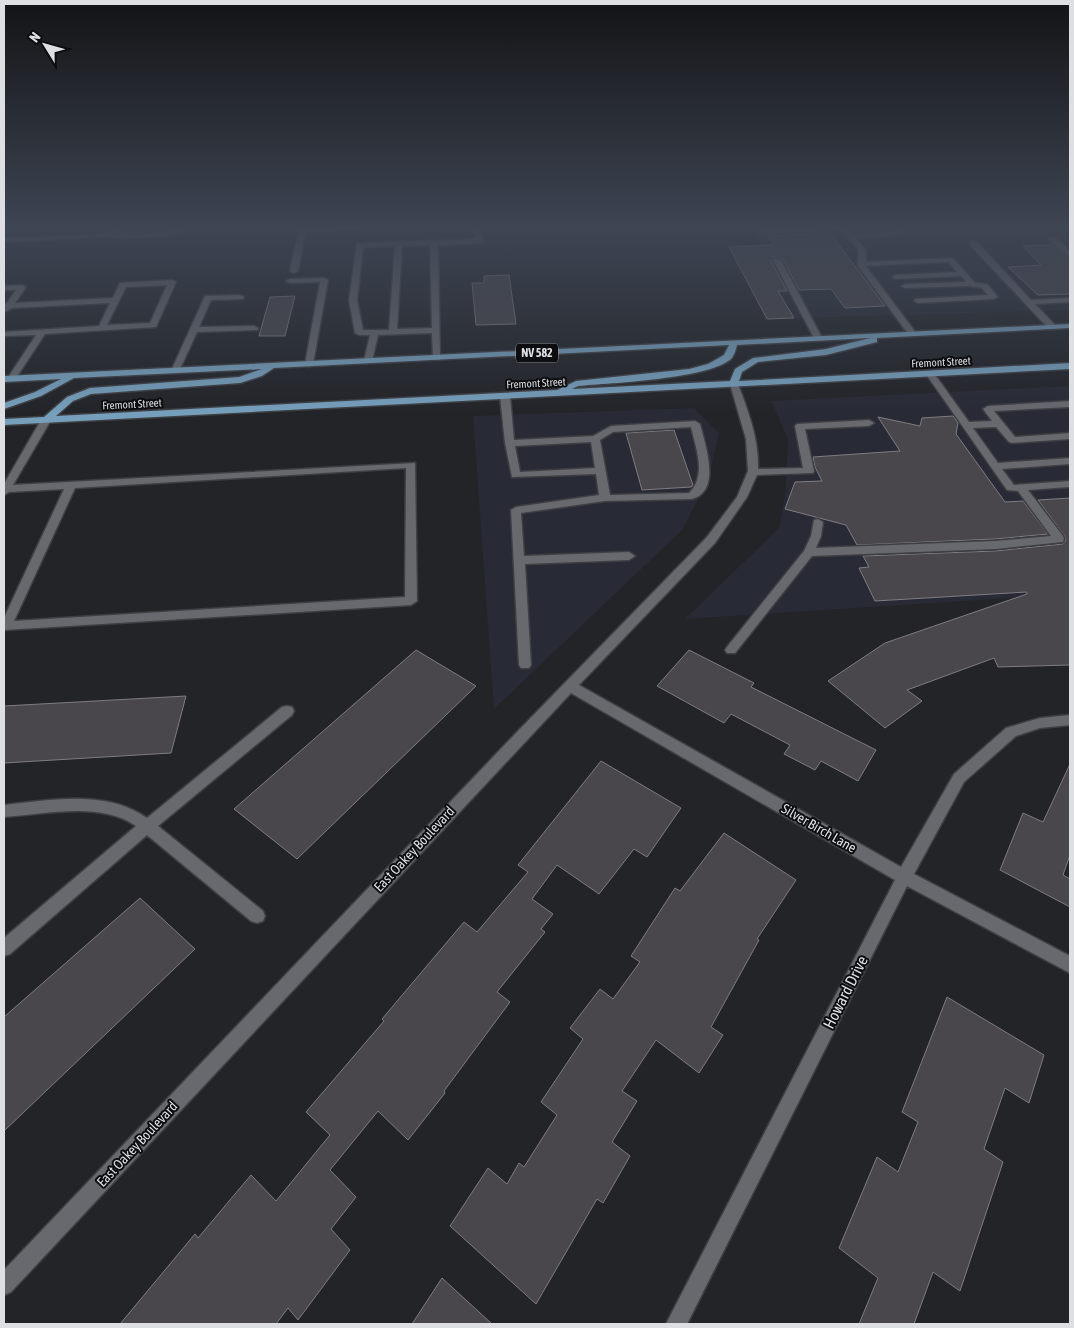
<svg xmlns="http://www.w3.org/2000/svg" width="1074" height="1328" font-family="'Asap Condensed',sans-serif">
	<rect width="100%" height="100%" fill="#222428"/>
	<path fill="#282b35" d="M754,228h316v82l-303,9 -38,-72 34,-2z
		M1070,386v208l-385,25 94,-91 7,-38 2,-51 -17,-38z
		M694,408l25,25 -11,47 -26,50 -188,179 -21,-293z"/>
	<path fill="#49474c" stroke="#7f7c82" d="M830,233l55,73 -40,2 -14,-19 -32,1 -16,-31 -10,-3 -2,5 16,30h-9l16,27 -27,1 -38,-72 45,-2 -6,-9z
		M1051,245l19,14v35l-32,1 -30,-28 33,-2 -18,-19z
		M509,275l7,49 -40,1 -4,-42h12v-7z
		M295,296l-10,40h-26l11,-39z
		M953,416l5,7 -2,11 49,68 18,-1 25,33 -53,5 -138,6 -11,-20 -61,-16 10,-27 27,-1 -7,-14 -2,-10 87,-6 -22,-34 42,9 2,-8z
		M674,430l19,55 -2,2 -49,3 -16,-57z
		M1070,498v167l-72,2 -4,-9 -87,32 15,11 -37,27 -57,-47 57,-38 142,-49v-2l-152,9 -16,-33 10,-1 -6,-11 132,-5 68,-7 3,-4 -2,-5 -26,-35z
		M416,650l60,36 -179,173 -63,-50z
		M689,650l65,33 -3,4 125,63 -18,31 -37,-20 -6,9 -31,-16 6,-9 -59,-31 -7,9 -67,-37z
		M186,696l-15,57 -167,10v-57z
		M601,761l80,47 -34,49 -13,-8 -35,45 -42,-29 -25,34 21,15 -12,15 4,3 -48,60 13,10 -66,89 1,2 -37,47 -30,-29 -48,59 26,27 -25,32 19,21 -52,70 -10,-12 -12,16h-156l75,-90 3,4 53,-63 25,26 54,-66 -24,-23 78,-91 -2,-2 82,-97 13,10 51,-60 -10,-7z
		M1070,764v91l-7,20 7,4v28l-70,-37 23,-57 20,9z
		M724,833l72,47 -39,59 2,1 -48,87 12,8 -24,38 -43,-33 -34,51 15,10 -25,41 18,14 -27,47 -6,-4 -61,105 -86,-78 38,-58 19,16 12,-21 5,4 33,-52 -16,-13 42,-63 -13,-11 30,-39 13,10 27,-37 -9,-6 44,-68 5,3z
		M140,898l55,51 -191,182v-114z
		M947,997l97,58 -15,48 -24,-15 -21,61 19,13 -43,129 -27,-19 -19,52h-55l19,-46 -39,-30 38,-91 21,15 20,-50 -16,-10z
		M442,1278l50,46h-80z"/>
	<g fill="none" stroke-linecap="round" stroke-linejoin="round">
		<g stroke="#3e3f43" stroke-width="3">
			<path id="minor" d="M116,228h10l-11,6 36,-1 42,-5c-11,11 -65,10 -82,10l-3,-1 -104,5v-4l98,-4z
				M299,228l7,1 59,-1 -60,5 -7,38 -4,2 -4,-2z
				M475,228h7l1,15 -45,2 2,115 -7,-2 -1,-25 -54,2 -6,26 -7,2 -1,-2 6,-26h-11l-4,-2 -6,-33 8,-57 119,-4zM430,245l2,83 -35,1 5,-83zM395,246l-6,84h-26l-6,-30 6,-53z
				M789,228h60l4,6 43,-2 -2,-4h7l2,7 -47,3 10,12v12l87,-4 22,25 12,1 11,13 -4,2 -76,4 -4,-2 1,-2 73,-4 -6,-7 -12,-2 -65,2 -4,-2 4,-2 61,-2 -5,-6 -65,3 -4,-2 4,-2 61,-3 -9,-10 -82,4 50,67 -7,2 -51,-69v-16l-16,-21 -82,5 -4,-2 4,-2z
				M1049,237h6l15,14v6l-21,-16z
				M970,241h6l55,59 39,-2v4l-35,2 20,21v4h-6l-79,-84z
				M774,258l7,2 41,78 -1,2 -7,-2 -41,-78z
				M324,278l4,2 -15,84 -4,3 -4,-3 15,-82 -30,1 -4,-2 4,-2z
				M172,280l4,2 -20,45 -111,7 -31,47h-6l-1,-2 29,-44 -32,1v-4l95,-6 11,-23 -98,5 -5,3 -3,-1v-6l3,-1 9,-13h-12v-4l18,-1 4,2 -11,16 98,-5 7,-15zM167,285l-17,38 -43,2 19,-38z
				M240,295l4,2 -1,2 -32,1 -12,27 55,-1 4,2 -1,2 -60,2 -18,39 -7,2 -1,-2 34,-75z
				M930,371l3,1 36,50 23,-1 -9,-12 5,-3 82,-5v6l-76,4 21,26 55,-4v6l-58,4 -3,-1 -13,-15 -23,1 25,35 72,-5v6l-68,5 12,16 56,-4v6l-42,3 35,46 1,3 -1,3 -68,7 -183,7 -77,97h-8l-2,-3 2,-3 77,-96 7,-15 3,-16 4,-1 5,3 -2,14 -5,12 179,-7 56,-5 -33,-45 -11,-1 -81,-116z
				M734,381l4,3c10,27 21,55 20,85l45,-1 -8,-42 2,-2 72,-4 5,3 -5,3 -64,3 9,42 -1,2 -56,2 -10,22 -32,46 -136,142 322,182 53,-93 52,-46 34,-10 30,-3v10l-30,3 -24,8 -52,46 -50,92 156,82v17l-163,-87 -220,438h-21l229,-444 -324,-187 -560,599 -7,3v-25l513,-538 190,-195 30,-40 11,-26 -2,-32 -16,-55z
				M505,393l5,3 4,44 79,-4 18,-10 84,-5 5,3c5,20 22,67 -8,75l-87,2 -84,12 3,43 105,-4 6,4 -6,4 -104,4 6,101 -2,3h-8l-2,-3 -8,-155 5,-3 83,-12 -3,-21 -84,3 -7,-34 -5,-47zM691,427c5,22 16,48 -2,66l-79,2 -10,-55 13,-8zM591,442l4,26 -75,4 -5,-26z
				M46,417l5,3 -38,65 402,-22 2,138 -6,4 -407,25v-12l60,-129 -55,3 -5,3v-11l37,-64zM406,468l-1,129 -391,24 61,-133z
				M287,706l5,1 2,4 -2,4 -134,111 105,85 2,5 -2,5 -6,2 -6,-2 -104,-86 -137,119 -6,2v-18l132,-112c-35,-25 -91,-12 -132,-9v-12c46,-5 102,-16 143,13l135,-111z"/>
		</g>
		<g stroke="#3e3f43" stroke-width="3">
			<path id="major" d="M1070,324v4l-193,10v4l-51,13 -68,7 -16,10 -3,9 331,-18v6l-1066,56v-6l40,-2 23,-20 23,-9 149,-11 23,-8 -188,9 -33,18 -37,13v-6l31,-11 26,-13 -57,3v-6zM870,338l-44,11 -73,9 -18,11 -5,12 -158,8 6,-3c33,-3 130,-7 153,-27 3,-3 5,-10 6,-14zM729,345l-5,10 -16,9 -19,5 -113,12 -19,9 -501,26 17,-15 18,-7 149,-11 22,-7 12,-8z"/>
		</g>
		<use href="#minor" fill="#68696f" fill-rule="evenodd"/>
		<use href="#major" fill="#769fbc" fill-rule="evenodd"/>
	</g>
	<linearGradient id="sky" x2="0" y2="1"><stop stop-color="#131416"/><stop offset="0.55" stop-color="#3e4553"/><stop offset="1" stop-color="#3e4553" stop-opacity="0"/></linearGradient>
	<rect width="1074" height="414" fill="url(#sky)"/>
	<g text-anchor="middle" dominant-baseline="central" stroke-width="4" stroke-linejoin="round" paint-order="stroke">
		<g font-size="11" fill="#dedfe2" stroke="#0c0d0f">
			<text transform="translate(941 362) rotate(-3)">Fremont Street</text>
			<text transform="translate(536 383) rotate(-3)">Fremont Street</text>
			<text transform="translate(132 404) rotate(-3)">Fremont Street</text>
		</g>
		<rect fill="#0c0d0f" stroke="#9fa0a3" stroke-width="1" x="516" y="343.5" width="42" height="19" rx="4"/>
		<g font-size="12" font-weight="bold" fill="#dedfe2">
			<text x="537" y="353">NV 582</text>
		</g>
		<g font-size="14" fill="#dedfe2" stroke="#0c0d0f">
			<text transform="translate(819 828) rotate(30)">Silver Birch Lane</text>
			<text transform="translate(414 849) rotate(-47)">East Oakey Boulevard</text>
			<text transform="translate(137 1144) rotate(-47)">East Oakey Boulevard</text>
		</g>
		<g font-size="16" fill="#dedfe2" stroke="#0c0d0f">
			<text transform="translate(845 992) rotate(-63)">Howard Drive</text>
		</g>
	</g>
	<rect width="1074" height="1328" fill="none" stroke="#dedfe2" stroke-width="10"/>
	<g transform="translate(45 45) rotate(307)" stroke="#0c0d0f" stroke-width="4" paint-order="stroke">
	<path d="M0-4L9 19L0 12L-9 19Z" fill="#dedfe2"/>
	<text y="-8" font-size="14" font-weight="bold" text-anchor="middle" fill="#dedfe2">N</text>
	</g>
</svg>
